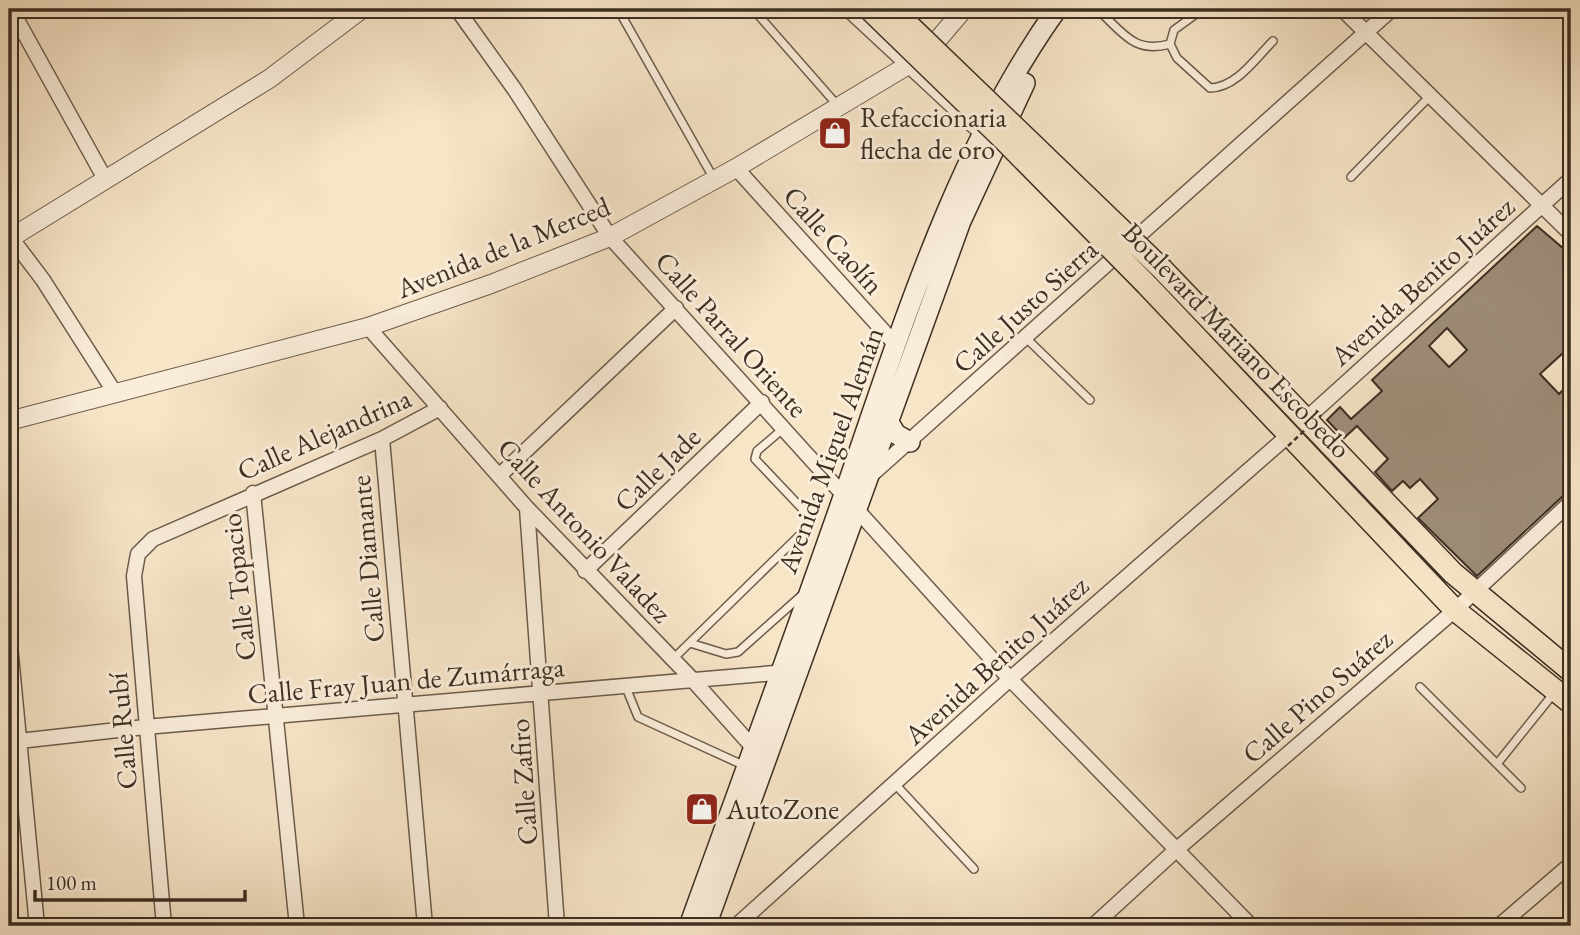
<svg xmlns="http://www.w3.org/2000/svg" width="1580" height="935" font-family="'EB Garamond',serif">
	<rect width="100%" height="100%" fill="#f7e5c8"/>
	<filter id="stains"><feTurbulence type="fractalNoise" baseFrequency=".00286" numOctaves="4"/><feColorMatrix values="0 0 0 0 .2 0 0 0 0 .09 0 0 0 0 .02 0 0 0 .5 -.17"/></filter>
	<radialGradient id="worn" r=".72"><stop offset=".6" stop-color="#630" stop-opacity="0"/><stop offset="1" stop-color="#630" stop-opacity=".3"/></radialGradient>
	<path fill="#9e8e79" stroke="#3d2f23" stroke-width="2" fill-rule="evenodd" d="M1537,226l34,29v106l-8,-8 -23,21 19,20 12,-12v111l-7,2 -87,81 -59,-58 20,-19 -18,-20 -10,9 -7,-7 -11,10 -17,-19 13,-13 -31,-33 -13,12 -17,-18 13,-13 11,12 31,-28 -10,-11zM1447,328l20,22 -18,17 -20,-21z"/>
	<g fill="none" stroke-linecap="round" stroke-linejoin="round">
		<g stroke="#6c5c4c" stroke-width="10">
			<path id="service" d="M618,9l96,170
				M753,9l86,98
				M1097,9c26,23 36,45 73,35
				M1203,9l-29,21 -4,14 7,14 33,30c26,0 46,-30 63,-47
				M1351,177l78,-80
				M1026,338l64,62
				M690,643l36,11 12,-2 64,-57
				M673,659l136,-133 1,-9 -55,-58 2,-8 27,-23
				M625,685l13,32 107,49
				M1420,687l101,101
				M1497,764l57,-71
				M894,783l80,86"/>
		</g>
		<g stroke="#6c5c4c" stroke-width="17">
			<path id="minor" d="M11,9l94,170
				M457,9l58,81 95,147 400,442 241,247
				M848,9l141,131
				M1342,9l229,225
				M736,168l160,177
				M9,235l34,45 72,113
				M368,327l159,181 164,170 67,75
				M1306,419l265,-240
				M382,439l43,487
				M499,476l177,-168
				M869,477l523,-468
				M253,493l44,433
				M527,508l30,418
				M585,571l177,-169
				M9,635l28,291
				M19,741l126,-14 642,-55
				M164,926l-30,-350 4,-22 15,-15 229,-100 58,-31
				M736,926l274,-247 280,-245 -5,-4
				M1093,926l83,-76 279,-240 116,-108
				M1499,926l72,-62"/>
		</g>
		<g stroke="#6c5c4c" stroke-width="20">
			<path id="tertiary" d="M9,239l260,-160 93,-70
				M9,421l359,-94 123,-43 119,-47 126,-69 174,-104 25,-21 29,-34"/>
		</g>
		<g stroke="#3d2f23" stroke-width="22">
			<path id="secondary" d="M888,421l8,13 14,8
				M689,926c54,-149 109,-299 161,-449 55,-159 108,-330 207,-468
				M706,926l255,-705 64,-138"/>
		</g>
		<g stroke="#3d2f23" stroke-width="24">
			<path id="primary" d="M1163,270l290,303 118,98
				M1146,284l309,326 116,93"/>
		</g>
		<use href="#service" stroke="#faeedb" stroke-width="7"/>
		<use href="#minor" stroke="#faeedb" stroke-width="14"/>
		<use href="#tertiary" stroke="#faeedb" stroke-width="18"/>
		<use href="#secondary" stroke="#faeedb" stroke-width="19"/>
		<use href="#primary" stroke="#f7e5c8" stroke-width="21"/>
		<g stroke="#3d2f23" stroke-width="24" stroke-linecap="butt">
			<path id="primary-bridge" d="M869,9l135,131 142,144
				M892,9l271,261"/>
		</g>
		<path stroke="#3d2f23" stroke-width="2.5" stroke-dasharray="5 3.5" stroke-linecap="butt" d="M1288,446l33,-31"/>
		<use href="#primary-bridge" stroke="#f7e5c8" stroke-width="21"/>
	</g>
	<defs>
		<g id="shop-square" transform="scale(1.75)"><rect x="-9" y="-9" width="18" height="18" rx="4" fill="#8f2418" stroke="#faeedb"/><path d="M-5-2.5h2.3a2.7 3.5 0 0 1 5.4 0H5L5.5 6h-11ZM-1.5-2.5h3a1.5 2.3 0 0 0-3 0Z" fill="#fff"/></g>
	</defs>
	<g fill-rule="evenodd">
		<use href="#shop-square" x="835" y="133"/>
		<use href="#shop-square" x="702" y="809"/>
	</g>
	<g text-anchor="middle" dominant-baseline="central" stroke-width="6" stroke-linejoin="round" paint-order="stroke">
		<g font-size="28" fill="#3d2f23" stroke="#faeedb" text-anchor="start">
			<text x="860" y="117">Refaccionaria<tspan x="860" dy="32">flecha de oro</tspan></text>
			<text x="726" y="809">AutoZone</text>
		</g>
		<g font-size="28" fill="#3d2f23" stroke="#faeedb">
			<text transform="translate(834 240) rotate(48)">Calle Caolín</text>
			<text transform="translate(503 247) rotate(-22)">Avenida de la Merced</text>
			<text transform="translate(1422 281) rotate(-42)">Avenida Benito Juárez</text>
			<text transform="translate(1025 306) rotate(-42)">Calle Justo Sierra</text>
			<text transform="translate(732 334) rotate(48)">Calle Parral Oriente</text>
			<text transform="translate(1237 340) rotate(46)">Boulevard Mariano Escobedo</text>
			<text transform="translate(324 434) rotate(-24)">Calle Alejandrina</text>
			<text transform="translate(830 450) rotate(-70)">Avenida Miguel Alemán</text>
			<text transform="translate(657 469) rotate(-44)">Calle Jade</text>
			<text transform="translate(585 530) rotate(47)">Calle Antonio Valadez</text>
			<text transform="translate(367 559) rotate(-95)">Calle Diamante</text>
			<text transform="translate(238 587) rotate(-96)">Calle Topacio</text>
			<text transform="translate(996 660) rotate(-42)">Avenida Benito Juárez</text>
			<text transform="translate(406 680) rotate(-5)">Calle Fray Juan de Zumárraga</text>
			<text transform="translate(1317 696) rotate(-41)">Calle Pino Suárez</text>
			<text transform="translate(122 731) rotate(-95)">Calle Rubí</text>
			<text transform="translate(523 782) rotate(-94)">Calle Zafiro</text>
		</g>
	</g>
	<rect width="1580" height="935" fill="none" stroke="#f7e5c8" stroke-width="35"/>
	<rect x="10" y="10" width="1559" height="914" fill="none" stroke="#3d2f23" stroke-width="3.5"/>
	<rect x="18" y="18" width="1545" height="900" fill="none" stroke="#3d2f23" stroke-width="2"/>
	<path d="M35 890v10h210v-10" fill="none" stroke="#3d2f23" stroke-width="3.5"/>
	<text x="46" y="890" font-size="21" fill="#3d2f23" stroke="#faeedb" stroke-width="5" paint-order="stroke">100 m</text>
	<rect width="100%" height="100%" filter="url(#stains)"/>
	<rect width="100%" height="100%" fill="url(#worn)"/>
</svg>
